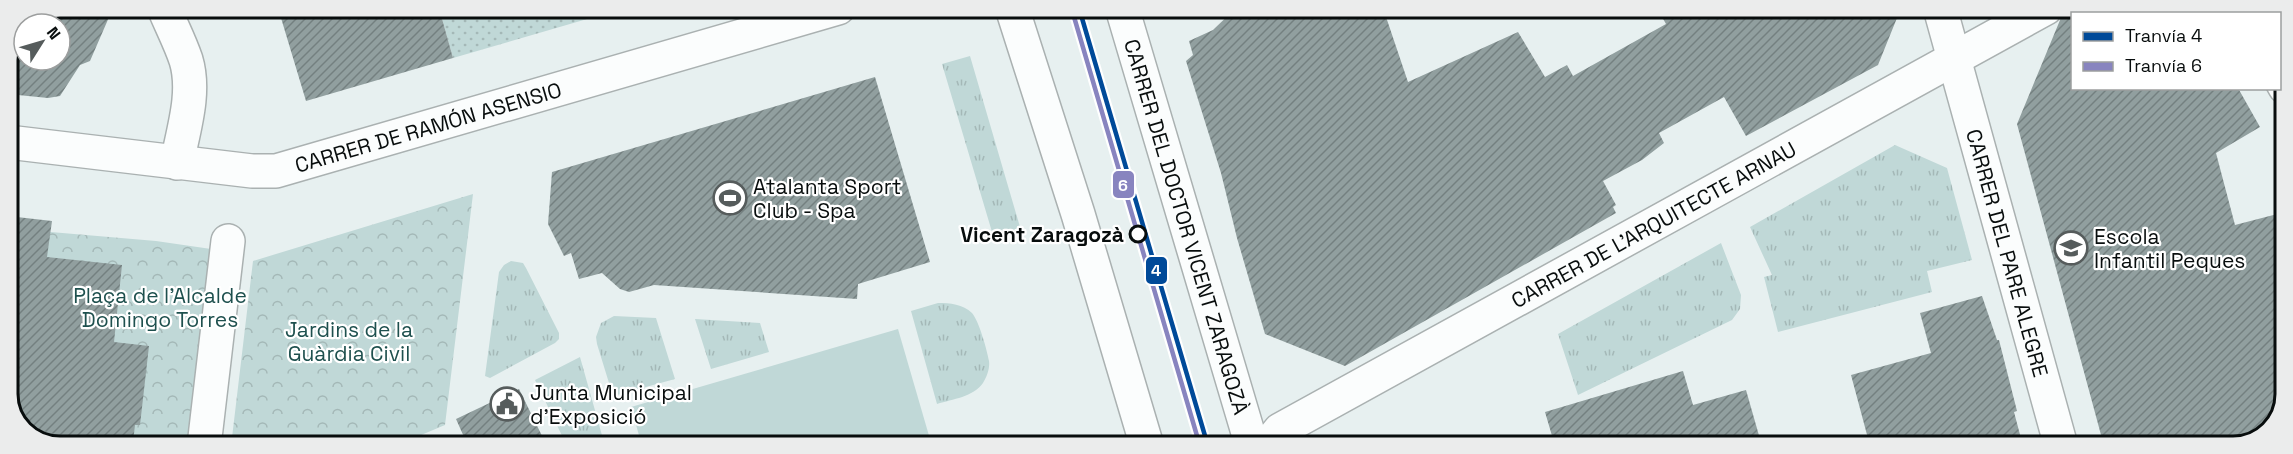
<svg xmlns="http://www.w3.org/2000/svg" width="2293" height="454" font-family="'Space Grotesk',sans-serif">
	<defs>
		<pattern id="grass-tufts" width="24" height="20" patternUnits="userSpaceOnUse" patternTransform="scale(1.5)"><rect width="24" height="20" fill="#c0d8d7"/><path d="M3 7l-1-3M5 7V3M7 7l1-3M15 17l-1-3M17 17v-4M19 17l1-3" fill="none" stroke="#a4b8b7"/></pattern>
		<pattern id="park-crowns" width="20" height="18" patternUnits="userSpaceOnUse" patternTransform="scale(1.5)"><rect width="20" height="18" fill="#c0d8d7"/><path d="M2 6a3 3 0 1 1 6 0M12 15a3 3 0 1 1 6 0" fill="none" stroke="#a4b8b7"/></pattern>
		<pattern id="garden-dots" width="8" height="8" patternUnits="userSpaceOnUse" patternTransform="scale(1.5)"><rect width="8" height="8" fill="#c0d8d7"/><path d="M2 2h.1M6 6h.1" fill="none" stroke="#a4b8b7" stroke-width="1.8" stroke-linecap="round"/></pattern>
		<pattern id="building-hatch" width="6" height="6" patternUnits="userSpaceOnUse" patternTransform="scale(1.5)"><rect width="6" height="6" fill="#919f9f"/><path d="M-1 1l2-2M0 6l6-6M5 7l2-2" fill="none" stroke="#748080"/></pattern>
	</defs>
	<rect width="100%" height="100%" fill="#e7f0f0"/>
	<path fill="url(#grass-tufts)" d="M970,56l50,171 -25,15 -53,-178z
		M1895,145l52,23 25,92 -45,11 5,21 -154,40 -14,-55 8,-2 -22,-48z
		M1721,243l20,52 -1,14 -8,11 -154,75 -20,-61z
		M511,261l12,2 3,5 33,65v6l-4,4 -65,35 -5,-2 14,-104 5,-7z
		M938,303c12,0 25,1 34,10 7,8 15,37 17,48 1,7 -2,16 -6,22 -10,14 -30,16 -46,21l-26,-93z
		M614,316l42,2 19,61 -62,17 -16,-52 -1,-7 5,-14z
		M695,319l65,4 9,29 -58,17z
		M580,357l25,89h-38l-32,-66z"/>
	<path fill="url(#park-crowns)" d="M473,194l-28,231 -50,21h-164l22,-185z
		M39,231l117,10 62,9 -22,196h-104l11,-96 -67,-85z"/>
	<path fill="url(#garden-dots)" d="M439,8h186l-172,50z"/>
	<path fill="#c0d8d7" d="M898,329l34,117h-290l-11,-39z"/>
	<path fill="url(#building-hatch)" fill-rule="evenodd" d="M60,8h53l-23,53 -10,4 -20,31 -12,2 -40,-4v-35l15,-36zM24,24h36v36h-36z
		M278,8h161l14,50 -147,43z
		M1236,8h147l25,74 110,-50 27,45 22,-12 6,11 93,-52 -9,-16h244l-23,57 -132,71 -22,-39 -65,36 5,10 -22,17 -39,21 13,24 -3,2 3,6 -271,153 -80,-32 -28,-96 -16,-65 -35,-112 7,-6 -4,-14 24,-11z
		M2065,8h8v80h165l22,39 -44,26 19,72 50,-13v192l-18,30 -33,12h-130l-87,-322z
		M875,77l55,185 -72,22 -1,15 -203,-14 -25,7 -9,-3 -18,-16 -23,6 -8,-26 -7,3 -16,-32 4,-52z
		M8,216l44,5 -5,36 75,8 -8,77 35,4 -9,79h-5l-2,17 -30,-4 -1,8h-52l-29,-17 -11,-24 9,-87 -11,-1z
		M1982,296l15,44h2l18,71 -3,1 9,34h-153l-19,-71 80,-22 -11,-40z
		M1683,371l10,34 53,-15 16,56h-207l-10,-34z
		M519,389l28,57h-79l-12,-27z"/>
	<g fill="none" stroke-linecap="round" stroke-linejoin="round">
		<g stroke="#aab1b1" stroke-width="36">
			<g id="minor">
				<path d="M164,8c7,17 16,34 22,52 10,33 -3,71 -9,103"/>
				<path d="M1012,8l66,206 69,232"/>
				<path id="s1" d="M1122,8l130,438"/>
				<path id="s2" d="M1940,8l121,438"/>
				<path d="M2239,8l3,6"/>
				<path d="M2280,78l5,9"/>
				<path id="s3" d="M8,142l244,29h24l562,-163"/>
				<path d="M204,446l24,-205"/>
				<path id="s4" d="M1267,446l13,-16 766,-422"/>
			</g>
		</g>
		<use href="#minor" stroke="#fbfdfd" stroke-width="33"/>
		<g stroke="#fff" stroke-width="9">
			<path id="tram-1" d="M1079,8l129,438"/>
		</g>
		<g stroke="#fff" stroke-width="9">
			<path id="tram-2" d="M1072,10l128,436"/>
		</g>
		<use href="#tram-1" stroke="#004a99" stroke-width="4.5"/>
		<use href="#tram-2" stroke="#8884bf" stroke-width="4.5"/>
	</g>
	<defs>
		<g id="stadium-ring" transform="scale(1.725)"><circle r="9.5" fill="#fff" stroke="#565c5c" stroke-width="1.5"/><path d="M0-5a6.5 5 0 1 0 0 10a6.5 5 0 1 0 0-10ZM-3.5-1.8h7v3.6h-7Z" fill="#565c5c"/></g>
		<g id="school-ring" transform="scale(1.725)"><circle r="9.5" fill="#fff" stroke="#565c5c" stroke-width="1.5"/><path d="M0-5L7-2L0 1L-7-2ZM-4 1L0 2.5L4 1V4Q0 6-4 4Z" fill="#565c5c"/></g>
		<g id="civic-ring" transform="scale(1.725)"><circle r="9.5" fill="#fff" stroke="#565c5c" stroke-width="1.5"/><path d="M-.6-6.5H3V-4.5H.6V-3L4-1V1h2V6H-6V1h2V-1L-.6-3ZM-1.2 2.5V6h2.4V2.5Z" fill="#565c5c"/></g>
	</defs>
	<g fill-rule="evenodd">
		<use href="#stadium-ring" x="730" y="198"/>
		<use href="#school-ring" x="2071" y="248"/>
		<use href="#civic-ring" x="507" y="404"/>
	</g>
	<circle fill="#fff" stroke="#080d0d" stroke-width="3" cx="1138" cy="234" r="8"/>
	<g text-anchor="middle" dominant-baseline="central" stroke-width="4.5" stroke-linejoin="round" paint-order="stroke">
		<g font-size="21" fill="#080d0d" stroke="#fff">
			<text stroke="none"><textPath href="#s3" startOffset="428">CARRER DE RAMÓN ASENSIO</textPath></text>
			<text stroke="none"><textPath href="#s4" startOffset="447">CARRER DE L'ARQUITECTE ARNAU</textPath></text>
			<text stroke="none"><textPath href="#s1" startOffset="228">CARRER DEL DOCTOR VICENT ZARAGOZÀ</textPath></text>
			<text stroke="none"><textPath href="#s2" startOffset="254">CARRER DEL PARE ALEGRE</textPath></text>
		</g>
		<g font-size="21" fill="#080d0d" stroke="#fff" text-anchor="start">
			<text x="753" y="186">Atalanta Sport<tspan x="753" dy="24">Club - Spa</tspan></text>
			<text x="2094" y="236">Escola<tspan x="2094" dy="24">Infantil Peques</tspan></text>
			<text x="530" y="392">Junta Municipal<tspan x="530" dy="24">d'Exposició</tspan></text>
		</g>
		<g font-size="21" font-weight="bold" fill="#080d0d" stroke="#fff" text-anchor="end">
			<text x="1124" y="234">Vicent Zaragozà</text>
		</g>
		<g font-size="21" fill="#1e504e" stroke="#fff">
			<text x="160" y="295">Plaça de l'Alcalde<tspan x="160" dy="24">Domingo Torres</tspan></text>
			<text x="349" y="329">Jardins de la<tspan x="349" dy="24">Guàrdia Civil</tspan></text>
		</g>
	</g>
	<path d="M0 0H2293V454H0ZM60 18H2233A42 42 0 0 1 2275 60V394A42 42 0 0 1 2233 436H60A42 42 0 0 1 18 394V60A42 42 0 0 1 60 18Z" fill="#ebecec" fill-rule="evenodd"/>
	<path fill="none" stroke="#080d0d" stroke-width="3" d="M60 18H2233A42 42 0 0 1 2275 60V394A42 42 0 0 1 2233 436H60A42 42 0 0 1 18 394V60A42 42 0 0 1 60 18Z"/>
	<g stroke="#fff" stroke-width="2">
		<rect x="1112" y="170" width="23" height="29" rx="6" fill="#8884bf"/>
		<rect x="1145" y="256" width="23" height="29" rx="6" fill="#004a99"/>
	</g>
	<g font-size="16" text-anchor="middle" font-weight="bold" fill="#fff">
		<text x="1123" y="191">6</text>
		<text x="1156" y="276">4</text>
	</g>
	<rect x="2071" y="12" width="210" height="78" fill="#ffffff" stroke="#9c9e9e" stroke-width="1.5"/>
	<rect x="2083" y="32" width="30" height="9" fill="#004a99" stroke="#9c9e9e" stroke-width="1.5"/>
	<text x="2125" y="42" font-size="18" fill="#080d0d">Tranvía 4</text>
	<rect x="2083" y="62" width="30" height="9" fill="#8884bf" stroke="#9c9e9e" stroke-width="1.5"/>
	<text x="2125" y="72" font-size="18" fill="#080d0d">Tranvía 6</text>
	<g transform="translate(42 42) rotate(53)"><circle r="28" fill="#ffffff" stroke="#9c9e9e" stroke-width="1.5"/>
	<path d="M0-4.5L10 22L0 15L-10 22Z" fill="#565c5c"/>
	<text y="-9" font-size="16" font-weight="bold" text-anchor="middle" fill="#080d0d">N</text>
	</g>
</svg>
